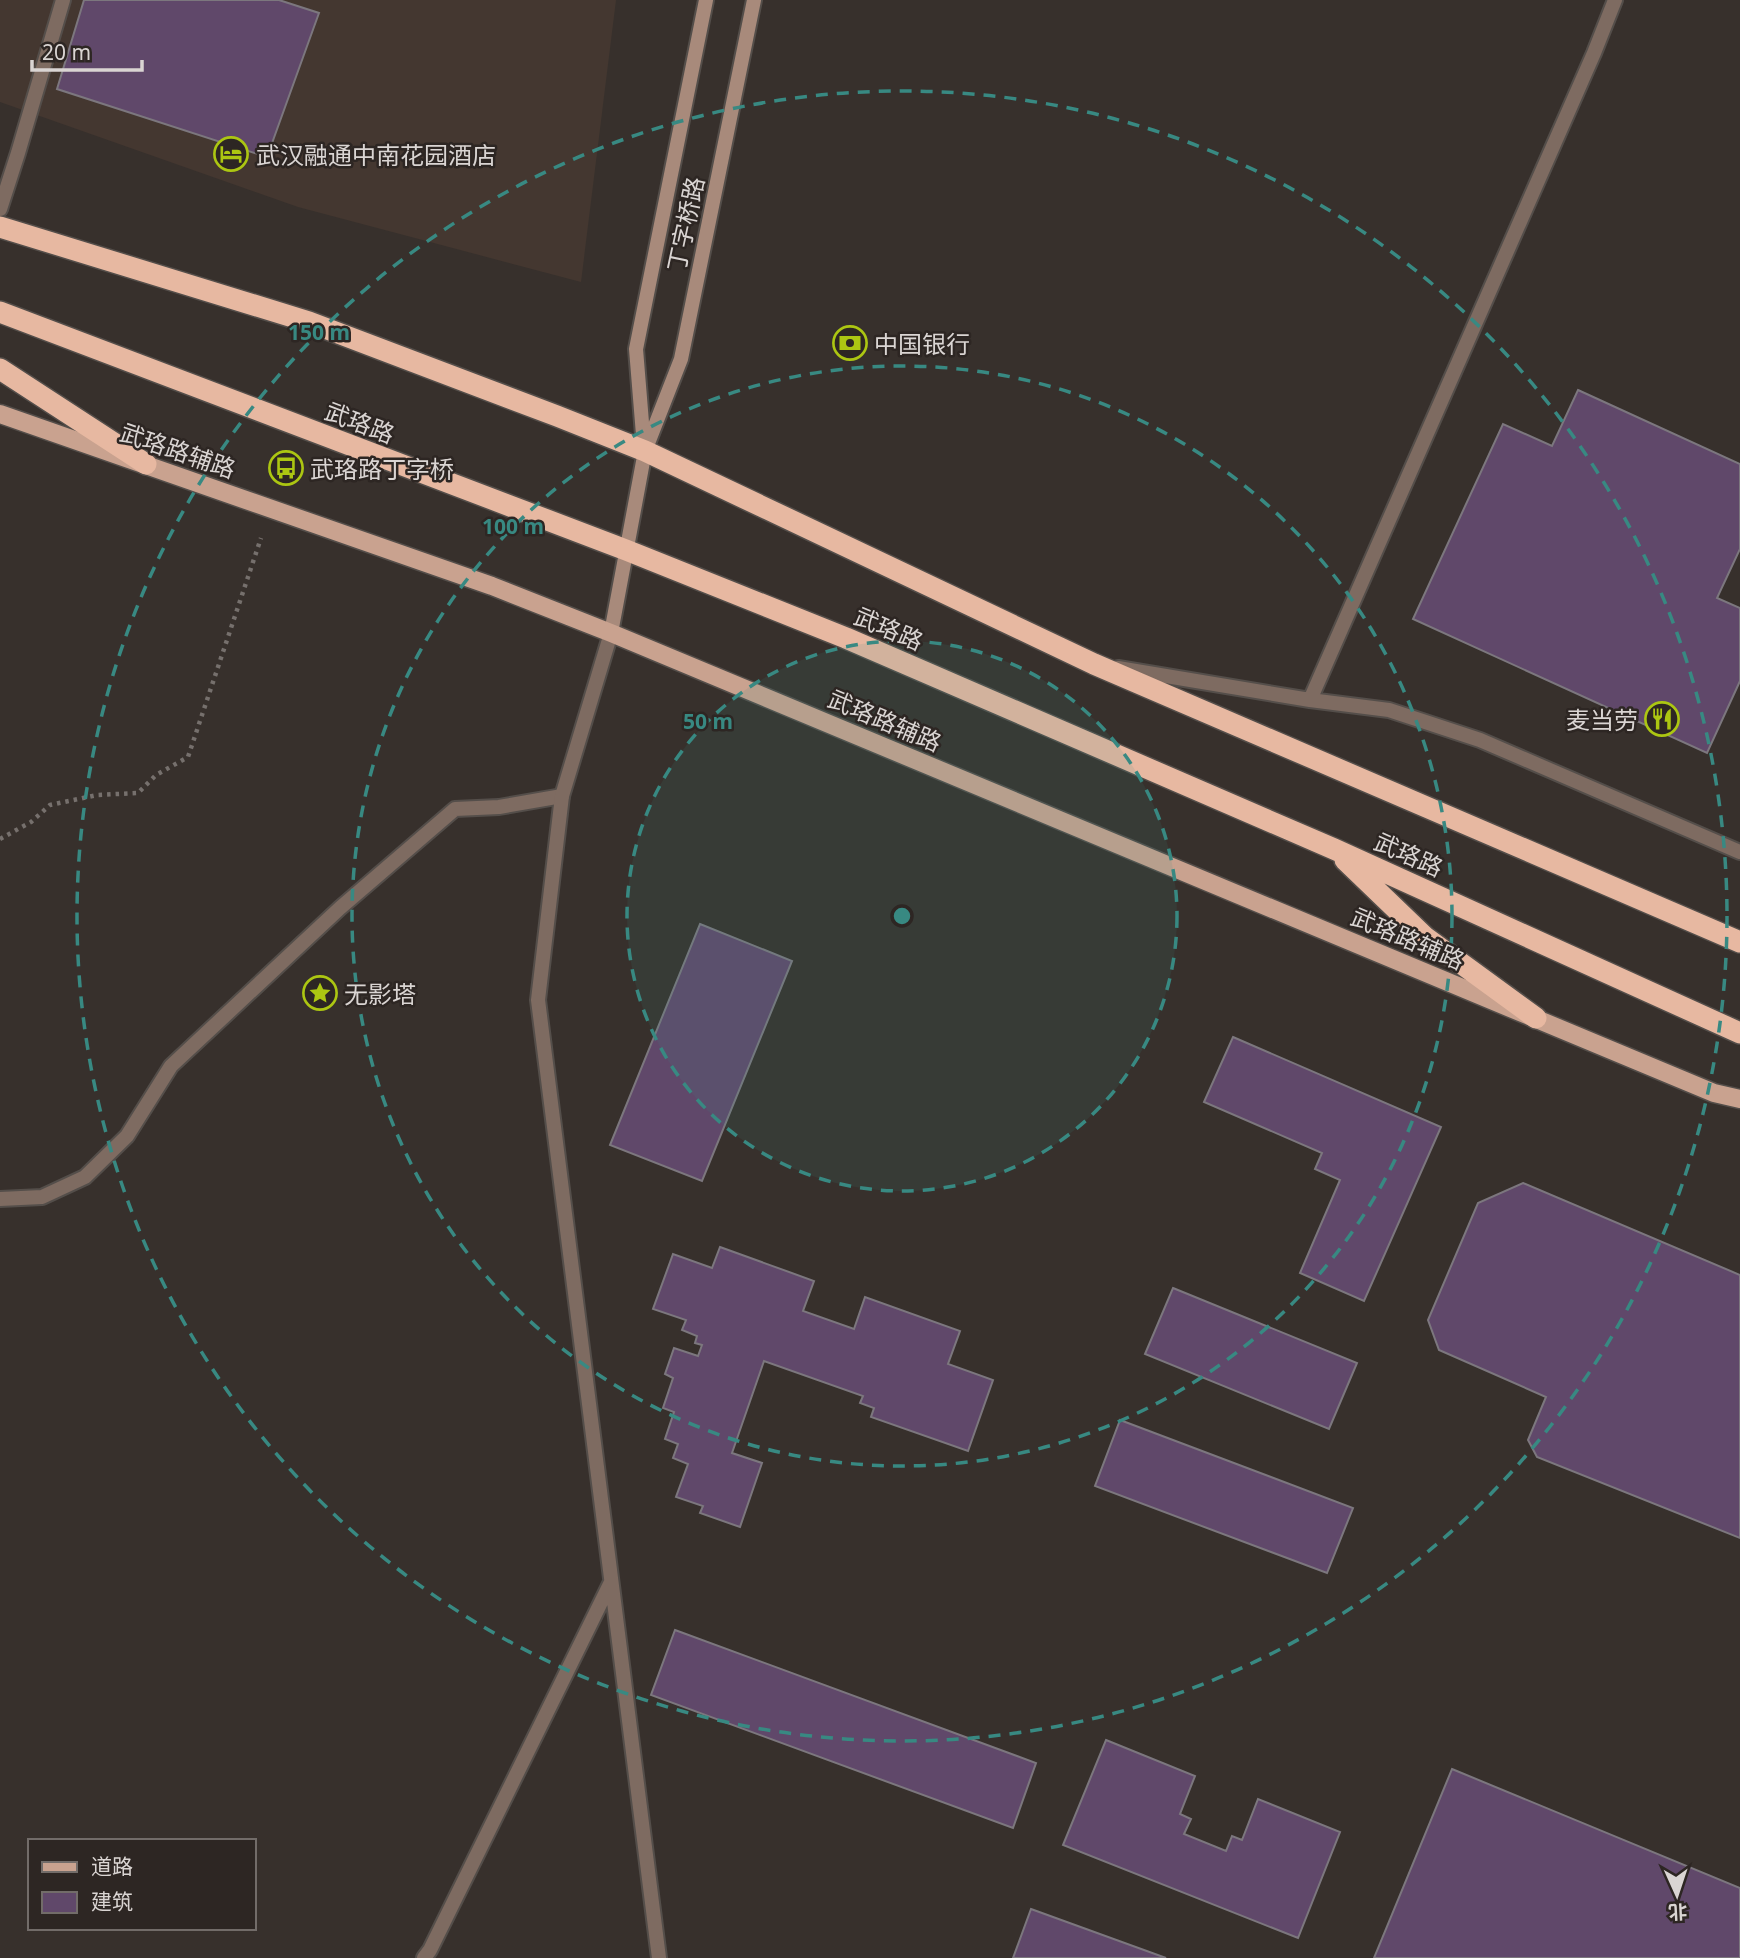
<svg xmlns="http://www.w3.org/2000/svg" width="1740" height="1958" font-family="'Noto Sans','Noto Sans SC',sans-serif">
	<rect width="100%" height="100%" fill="#37302c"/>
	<path fill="#443730" d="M0,0h616l-35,282 -283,-75 -298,-105z"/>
	<path fill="#60486a" stroke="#7c777e" stroke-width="2" d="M84,0h195l40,13 -52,144 -210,-68z
		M1578,390l162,74v85l-23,49 23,10v73l-33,72 -294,-134 90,-195 49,22z
		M700,924l92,37 -90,220 -92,-36z
		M1233,1037l208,90 -77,174 -64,-28 40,-93 -25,-11 7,-16 -118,-51z
		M1523,1183l217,92v263l-203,-81 -9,-17 18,-43 -107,-47 -11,-30 50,-117z
		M720,1247l94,34 -11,30 51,18 11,-32 95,34 -12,33 45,16 -25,71 -97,-34 3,-9 -14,-5 3,-7 -99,-35 -32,92 30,10 -22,64 -40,-14 3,-7 -27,-9 12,-33 -15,-6 5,-14 -13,-5 9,-27 -11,-4 10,-30 -8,-4 9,-26 24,8 4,-11 -7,-2 2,-7 -15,-6 4,-10 -33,-11 20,-55 39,14z
		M1173,1288l184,75 -28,66 -184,-75z
		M1120,1420l233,88 -26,65 -232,-87z
		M675,1630l361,133 -23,65 -362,-133z
		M1106,1740l89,36 -15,38 11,5 -7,15 42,17 6,-15 10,4 16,-41 82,33 -42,106 -235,-93z
		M1452,1769l288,119v70h-366z
		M1031,1909l135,49h-153z"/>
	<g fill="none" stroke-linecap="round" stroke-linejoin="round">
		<g stroke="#544e4a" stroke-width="18">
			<path id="lane" d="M0,209l18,-56 45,-153
				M0,1199l42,-2 43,-20 42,-41 44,-70 169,-158 115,-99 44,-2 63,-11"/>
		</g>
		<g stroke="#544e4a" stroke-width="18">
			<path id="street" d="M611,633l-49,163 -24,204 121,958
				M1118,668l192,32 79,10 91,30 260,112
				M1310,700l284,-647 21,-53
				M424,1958l6,-8 181,-368"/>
		</g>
		<g stroke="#544e4a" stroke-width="18">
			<path id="secondary" d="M644,447l-8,-98 70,-349
				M611,633l34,-182 36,-92 73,-359"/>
		</g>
		<g stroke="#544e4a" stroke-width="21">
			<path id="primary" d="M0,414l492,172 119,47 1103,460 26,6"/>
		</g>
		<g stroke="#544e4a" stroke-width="24">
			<path id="highway" d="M0,227l309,95 248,94 88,35 449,213 646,278
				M0,312l626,238 220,88 488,211 406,184
				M0,369l146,95
				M1345,860l80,77 111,81"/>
		</g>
		<path stroke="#76706d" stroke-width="4.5" stroke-dasharray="3.5 5" stroke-linecap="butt" d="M0,839l31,-17 19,-17 47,-10 41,-2 18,-18 32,-18 73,-219"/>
		<use href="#lane" stroke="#7e6b61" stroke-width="14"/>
		<use href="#street" stroke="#7e6b61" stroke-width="14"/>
		<use href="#secondary" stroke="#a88a7b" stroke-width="14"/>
		<use href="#primary" stroke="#c9a28f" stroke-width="18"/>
		<use href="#highway" stroke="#e7b8a1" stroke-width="21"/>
	</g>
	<circle cx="902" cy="916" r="275" fill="#388982" fill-opacity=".12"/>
	<g fill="none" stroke="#388982" stroke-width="3.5" stroke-dasharray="12 9">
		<circle cx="902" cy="916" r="275"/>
		<circle cx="902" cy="916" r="550"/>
		<circle cx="902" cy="916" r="825"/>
	</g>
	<defs>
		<g id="hotel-ring" transform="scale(1.75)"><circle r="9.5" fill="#2d2623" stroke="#acc612" stroke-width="1.5"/><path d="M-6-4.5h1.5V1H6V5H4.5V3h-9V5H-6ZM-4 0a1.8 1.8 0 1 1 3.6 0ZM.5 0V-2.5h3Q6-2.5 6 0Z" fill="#acc612"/></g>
		<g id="bank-ring" transform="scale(1.75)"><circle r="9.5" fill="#2d2623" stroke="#acc612" stroke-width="1.5"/><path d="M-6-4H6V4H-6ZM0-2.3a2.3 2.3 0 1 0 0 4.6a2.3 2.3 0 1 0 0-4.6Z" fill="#acc612"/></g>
		<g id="bus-ring" transform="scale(1.75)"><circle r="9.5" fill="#2d2623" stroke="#acc612" stroke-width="1.5"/><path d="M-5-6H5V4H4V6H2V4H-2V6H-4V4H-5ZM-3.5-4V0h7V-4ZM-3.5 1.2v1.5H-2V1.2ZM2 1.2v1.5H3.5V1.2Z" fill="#acc612"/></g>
		<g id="restaurant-ring" transform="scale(1.75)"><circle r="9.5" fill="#2d2623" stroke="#acc612" stroke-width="1.5"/><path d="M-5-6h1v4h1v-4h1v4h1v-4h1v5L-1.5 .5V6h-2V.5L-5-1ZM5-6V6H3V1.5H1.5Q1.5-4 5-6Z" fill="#acc612"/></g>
		<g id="sight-ring" transform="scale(1.75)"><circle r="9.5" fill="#2d2623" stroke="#acc612" stroke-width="1.5"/><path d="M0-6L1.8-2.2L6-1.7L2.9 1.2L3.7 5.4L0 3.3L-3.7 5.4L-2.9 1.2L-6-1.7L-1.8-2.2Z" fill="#acc612"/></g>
	</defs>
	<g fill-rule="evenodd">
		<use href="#hotel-ring" x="231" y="154"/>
		<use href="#bank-ring" x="850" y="343"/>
		<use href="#bus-ring" x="286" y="468"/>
		<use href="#restaurant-ring" x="1662" y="719"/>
		<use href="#sight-ring" x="320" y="993"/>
	</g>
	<g text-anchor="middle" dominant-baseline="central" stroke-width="5" stroke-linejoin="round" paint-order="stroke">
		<g font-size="24" fill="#dad5d3" stroke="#2d2623" text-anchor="start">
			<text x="256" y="154">武汉融通中南花园酒店</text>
			<text x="874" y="343">中国银行</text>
			<text x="310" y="468">武珞路丁字桥</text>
			<text x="1638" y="719" text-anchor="end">麦当劳</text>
			<text x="344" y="993">无影塔</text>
		</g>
		<g font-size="24" fill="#dad5d3" stroke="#2d2623">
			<text transform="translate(685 224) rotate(-78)">丁字桥路</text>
			<text transform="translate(360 422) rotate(21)">武珞路</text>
			<text transform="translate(178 450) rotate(19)">武珞路辅路</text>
			<text transform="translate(889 628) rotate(23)">武珞路</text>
			<text transform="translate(885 720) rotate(23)">武珞路辅路</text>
			<text transform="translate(1409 854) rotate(24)">武珞路</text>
			<text transform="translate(1408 938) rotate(23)">武珞路辅路</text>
		</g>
	</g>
	<circle cx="902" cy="916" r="10" fill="#388982" stroke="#2d2623" stroke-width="3.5"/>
	<g font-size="21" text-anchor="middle" font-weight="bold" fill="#388982" stroke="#2d2623" stroke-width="5" stroke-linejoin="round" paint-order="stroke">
		<text x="319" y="340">150 m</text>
		<text x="513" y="534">100 m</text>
		<text x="708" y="729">50 m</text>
	</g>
	<rect x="28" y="1839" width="228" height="91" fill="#2d2623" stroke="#726c69" stroke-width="2"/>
	<rect x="42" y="1862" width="35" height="10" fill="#c9a28f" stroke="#726c69" stroke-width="2"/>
	<text x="91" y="1874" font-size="21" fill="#dad5d3">道路</text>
	<rect x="42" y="1892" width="35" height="21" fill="#60486a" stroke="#726c69" stroke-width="2"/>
	<text x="91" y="1909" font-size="21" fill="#dad5d3">建筑</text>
	<g transform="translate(1677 1895) rotate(177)" stroke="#2d2623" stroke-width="5" paint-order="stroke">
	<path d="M0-5L12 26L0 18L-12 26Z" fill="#dad5d3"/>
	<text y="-10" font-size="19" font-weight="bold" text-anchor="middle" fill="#dad5d3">北</text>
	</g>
	<path d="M32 60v10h110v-10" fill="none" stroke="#dad5d3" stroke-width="3.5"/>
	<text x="42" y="60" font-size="21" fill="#dad5d3" stroke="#2d2623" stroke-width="5" paint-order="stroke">20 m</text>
</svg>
